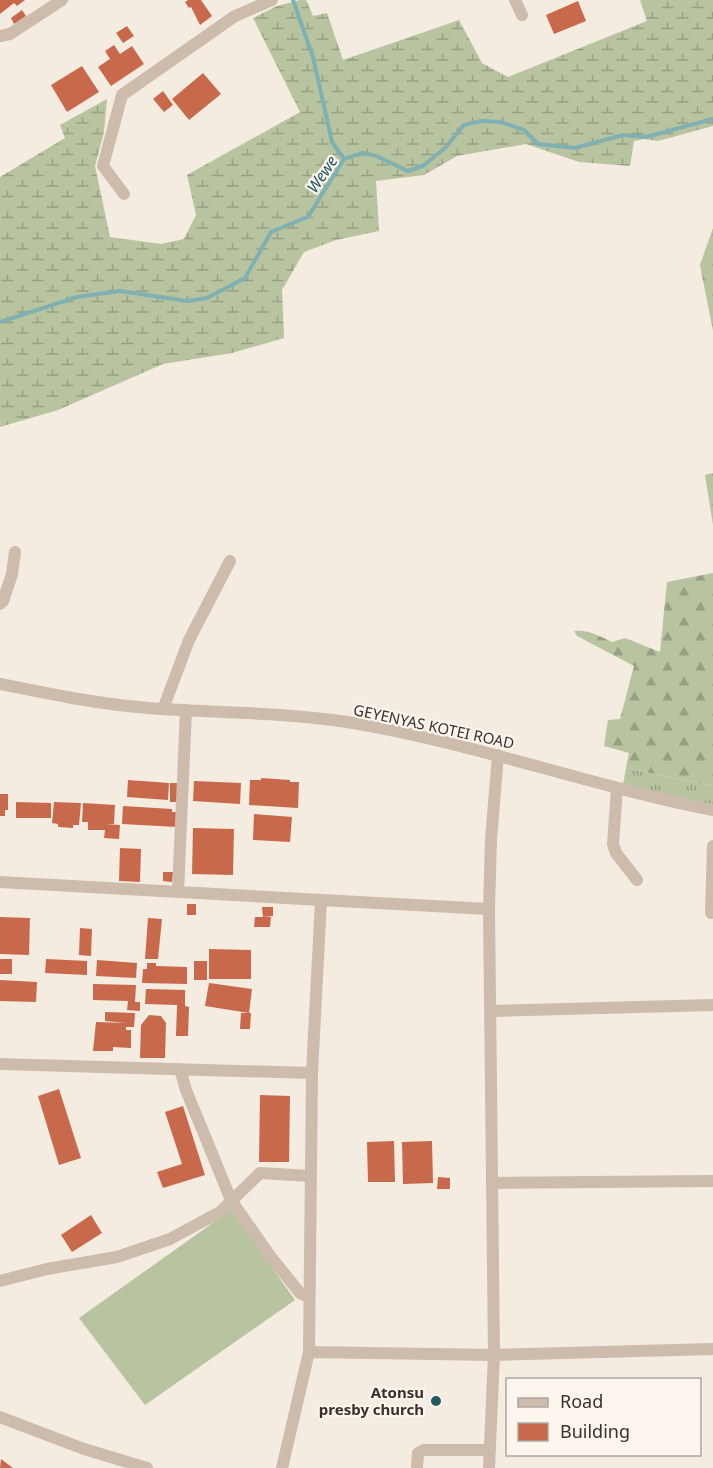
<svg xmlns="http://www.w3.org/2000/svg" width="713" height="1468" font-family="'Noto Sans',sans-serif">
	<defs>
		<pattern id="grass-tufts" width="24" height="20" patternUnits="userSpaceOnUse" patternTransform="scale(1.5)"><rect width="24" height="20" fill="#b8c4a0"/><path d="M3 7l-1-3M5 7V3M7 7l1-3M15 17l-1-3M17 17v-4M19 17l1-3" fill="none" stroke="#97a083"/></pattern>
		<pattern id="forest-firs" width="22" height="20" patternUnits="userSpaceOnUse" patternTransform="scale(1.5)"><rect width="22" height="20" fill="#b8c4a0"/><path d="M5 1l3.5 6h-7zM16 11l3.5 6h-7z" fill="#97a083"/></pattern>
		<pattern id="wetland-marsh" width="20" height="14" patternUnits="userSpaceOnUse" patternTransform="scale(1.5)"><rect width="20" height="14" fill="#b8c4a0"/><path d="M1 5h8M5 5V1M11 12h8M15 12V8" fill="none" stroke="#97a083"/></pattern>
	</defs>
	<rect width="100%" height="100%" fill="#f4ebe1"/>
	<path fill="url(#grass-tufts)" d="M626,768l87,18v20l-90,-21z"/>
	<path fill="url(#forest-firs)" d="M713,228v103l-13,-66z
		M713,473v52l-8,-50z
		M713,573v213l-87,-18 3,-15 -25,-7 4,-26 12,-1 14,-53 -57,-30 -3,-5c13,-2 26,5 38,11l13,-4 35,14 7,-70z"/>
	<path fill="url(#wetland-marsh)" d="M300,0h6l7,16 14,-3 16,47 116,-40 23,43 26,14 139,-56 -7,-21h73v126l-55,15 -14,-2 -10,2 -4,25 -51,-4 -53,-18 -69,12 -33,19 -48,6 3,50 -43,9 -32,12 -22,38 2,48 -52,15 -69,11 -105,46 -58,17v-250l65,-39 -5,-13 47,-26 -3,33 -9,34 15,71 51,7 23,-5 12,-24 -9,-40 113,-63 -47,-94 24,-12z"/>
	<path fill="#b8c4a0" d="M231,1210l64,90 -150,105 -66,-87z"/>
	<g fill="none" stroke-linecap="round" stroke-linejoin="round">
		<path stroke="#7fb0b2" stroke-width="4" d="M293,0l20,57 19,85 12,17
			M0,322l77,-25 43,-6 67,10 20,-3 38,-20 26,-46 37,-15 36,-58 19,-6 13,3 32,15 15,-5 22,-18 19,-23 18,-4 19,1 23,8 14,14 37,4 48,-13 23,2 67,-18"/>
	</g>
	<path fill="#c8694b" d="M0,0h25l-8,6 -3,-3 -14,11z
		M188,0h13l11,16 -12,9 -9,-18 -2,1 -4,-6z
		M578,1l8,20 -32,13 -8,-19z
		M22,10l4,6 -12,8 -3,-6z
		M127,26l7,10 -11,7 -7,-10z
		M114,45l6,9 12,-8 12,18 -33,22 -13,-19 12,-8 -5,-8z
		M82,66l17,26 -32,20 -16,-27z
		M203,73l18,21 -32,26 -17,-21z
		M163,91l10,14 -9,7 -11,-13z
		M261,778l29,2v2h9l-1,26 -49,-3 1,-25h11z
		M128,780l41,3 -1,17 -41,-3z
		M194,781l47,2 -1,21 -47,-3z
		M170,783h8v19h-8z
		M0,794h8v16h-3v6h-5z
		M16,802l35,1v15h-35z
		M54,802l27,1 -2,22h-6v3l-15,-1v-3l-6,-1z
		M83,803l32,2 -1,19h-9l15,1 -1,14 -15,-1 1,-8h-17v-8h-6z
		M123,806l49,3v3h6l-1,15 -55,-3z
		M254,814l38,3 -2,25 -37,-2z
		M193,828l41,1 -1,46 -41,-1z
		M120,848l21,1 -1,33 -21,-1z
		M163,872h10l-1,10 -9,-1z
		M187,904h9v11h-9z
		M262,907h11v9l-10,1z
		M0,917l30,1 -1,37 -29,-1z
		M255,917h16l-1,10h-16z
		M148,918l14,1 -4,40h-13z
		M80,928l12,1 -1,27 -12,-1z
		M209,949l42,1v29h-42z
		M0,959h12v15h-12z
		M46,959l41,2v14l-42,-2z
		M97,960l40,3 -1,15 -40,-2z
		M194,961h13v19h-13z
		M147,963h9v3l31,1v17l-45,-1 1,-14h4z
		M0,980l37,2 -1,20 -36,-1z
		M209,983l43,6 -3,24 -44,-7z
		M93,984l43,1 -1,17h5v9l-13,-1 1,-9 -35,-1z
		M146,989l39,1v16l4,1 -1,29h-12l1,-31 -32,-1z
		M105,1012l30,1 -1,14h-8v3h5v18l-18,-1v4h-20l3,-29 30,1 -21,-2z
		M241,1013h10l-1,16h-10z
		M149,1015l12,1 5,7 -1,35h-25l1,-33z
		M59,1089l22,69 -22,7 -21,-69z
		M260,1095l30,1 -1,66h-30z
		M183,1106l22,69 -42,13 -6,-16 25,-8 -17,-52z
		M394,1141l1,41h-27l-1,-40z
		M432,1141l1,42 -30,1 -1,-42z
		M438,1177l12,1v11h-13z
		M91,1215l11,18 -30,19 -11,-17z
		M1,1459l12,9h-13z"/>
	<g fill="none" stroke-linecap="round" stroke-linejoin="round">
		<path stroke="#cdbbac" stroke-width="12" d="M515,0l7,15
			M0,36l10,-2 52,-34
			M124,194l-21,-28 19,-71 113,-79 37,-16
			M0,604l3,-3 9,-27 3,-22
			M0,684c49,10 98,20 148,24 65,5 134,4 199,14 124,20 243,64 366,88
			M163,709l26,-69 41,-79
			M617,788l-4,56 3,9 21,27
			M0,882l321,18
			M178,892l8,-182
			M711,913l2,-67
			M491,1011l222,-6
			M0,1064l312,9
			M180,1069l6,21 45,110 39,56 30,37 9,4
			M493,1183l220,-2
			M0,1281l47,-12 70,-12 53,-18 50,-27 40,-39 50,3
			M309,1352l185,3 219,-6
			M0,1417l84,32 63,19
			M282,1468l27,-116 3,-279 9,-173 168,9
			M417,1468l1,-15 6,-3h66
			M489,1468l5,-113 -5,-446 2,-70 7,-84"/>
	</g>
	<circle fill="#1f5a5e" stroke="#fbf5ee" stroke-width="2" cx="436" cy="1401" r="6"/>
	<g text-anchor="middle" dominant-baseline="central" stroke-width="4.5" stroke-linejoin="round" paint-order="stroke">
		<g font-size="15" fill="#3b302b" stroke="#fbf5ee">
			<text transform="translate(434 726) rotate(12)">GEYENYAS KOTEI ROAD</text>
		</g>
		<g font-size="15" font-weight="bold" fill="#3b302b" stroke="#fbf5ee" text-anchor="end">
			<text x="424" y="1392">Atonsu<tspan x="424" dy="17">presby church</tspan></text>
		</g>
		<g font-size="16" font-style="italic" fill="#1f5a5e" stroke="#fbf5ee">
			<text transform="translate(322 174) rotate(-56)">Wewe</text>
		</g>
	</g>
	<rect x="506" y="1378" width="195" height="78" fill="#fbf5ee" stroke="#aea6a0" stroke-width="1.5"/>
	<rect x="518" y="1398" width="30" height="9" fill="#cdbbac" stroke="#aea6a0" stroke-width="1.5"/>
	<text x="560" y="1408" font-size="18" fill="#3b302b">Road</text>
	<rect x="518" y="1423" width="30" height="18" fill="#c8694b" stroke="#aea6a0" stroke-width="1.5"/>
	<text x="560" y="1438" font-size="18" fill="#3b302b">Building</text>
</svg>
